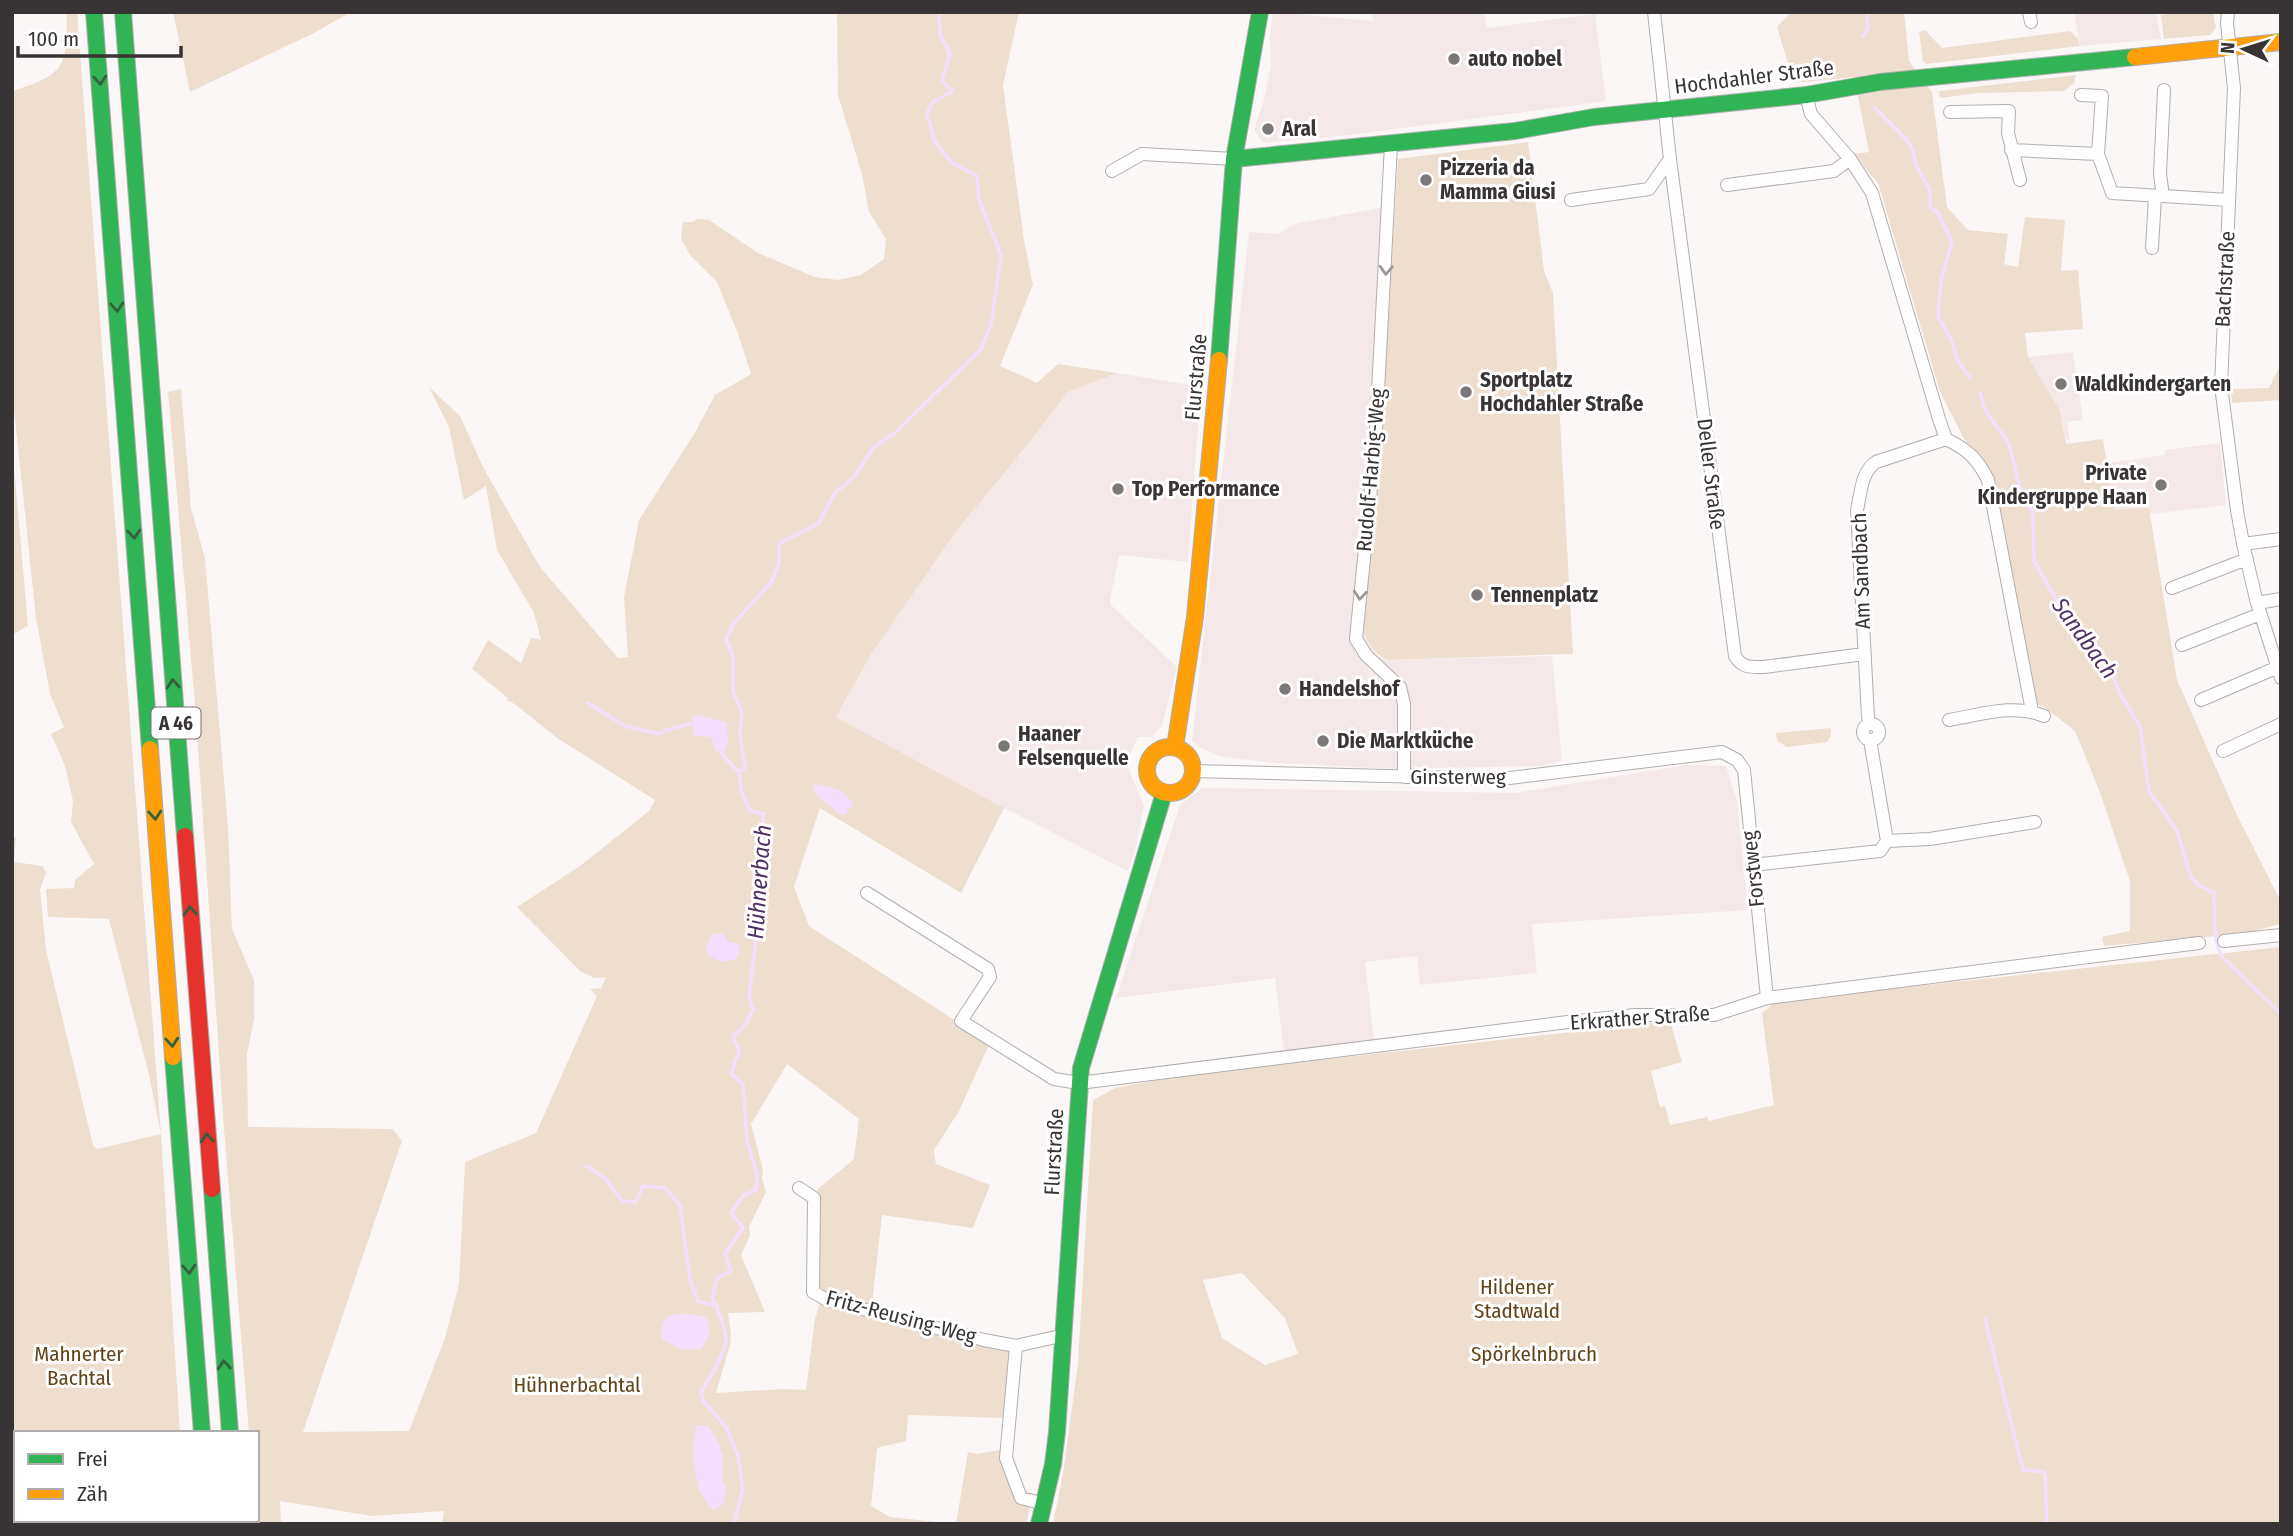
<svg xmlns="http://www.w3.org/2000/svg" width="2293" height="1536" font-family="'Fira Sans Condensed',sans-serif">
	<rect width="100%" height="100%" fill="#fcf7f7"/>
	<path fill="#f5e8e9" d="M1273,12l100,9v-9h111l3,16 108,-14 11,87 -256,34 -87,8 -9,-13 10,-30 7,-35 -1,-26z
		M2074,12h82l5,27 -81,7z
		M1380,208l4,5 -12,218 -21,193 13,1 5,20 8,11 11,4 164,-4 10,105 -21,5 -148,3 -117,-6 -53,-6 -22,-9 -9,-7 57,-509 29,2 16,-10z
		M2073,352l10,68 -16,2 3,18 -5,-1 -5,-28 -32,-54z
		M1117,373l84,14 -13,175 -69,-7 -8,41 -1,8 67,63 -15,59 -11,11h-13l-12,26 18,43 -8,41 -8,24 -124,-63 -168,-91 34,-61 87,-126 68,-82 43,-56z
		M2220,443l6,62 -124,15 -7,-55 70,-10v-5z
		M1686,765l40,1 11,35 11,109 -216,14 5,49 -117,12 -3,-29 -52,6 9,78 -90,11 -9,-73 -159,20 64,-193 22,-17 313,5z"/>
	<path fill="#eeded0" fill-rule="evenodd" d="M67,12h10l84,1122 19,299h-164v25l-4,-1v-622l4,3 -2,24 29,4 3,7 -6,16 6,61 47,195 4,4 64,-15 -12,-59 -40,-156 -61,-2 -2,-28 28,-1 1,-8 19,-16 -23,-42 2,-21 -8,-35 -14,-32 13,-7 -14,-33 -14,-76 -24,-227v-300c55,-17 54,-24 55,-79z
		M173,12h178l-37,21 -124,59z
		M837,12h182l-16,73 21,155 9,45 -33,81 37,17 21,-19 59,9 -49,19 -43,56 -68,82 -87,126 -34,61 168,91 -43,85 -141,-85 -26,79 15,39 181,117 -31,68 -25,39 2,14 54,21 -17,43 -91,-13 -10,89c-20,-3 -41,-4 -55,-19l1,-96 36,-30 5,-40 -72,-55 -36,60 12,46 -1,8 4,14 -17,35 1,9 -9,19 24,57 -37,1 3,21 -1,11 -14,48 66,-4 24,1 9,-71 5,-16 191,47 -6,68 -97,-3 -2,26 -29,7 -6,58 19,11 66,7 12,-72 10,2 26,-5 10,38 19,7 -7,30h-584l2,-13 -72,5 -92,-15 1,23h-24v-91h-8l-25,-304 -28,-412 -28,-325 13,-3 10,119 14,50 23,269 4,102 22,51v39l-7,35 1,73 145,2 9,12 -99,291 106,-1 36,-93 14,-54 6,-122 71,-29 61,-137 -7,-7 11,-1 5,-11 -12,1 -14,-7 -63,-64 63,-41 69,-55 6,-11 -98,-62 -41,-33 -9,-5 1,-2 -36,-29 16,-29 33,23 10,-25 10,2 -7,-27 -37,-63 -11,-64 -22,14 -15,-73 -20,-40 31,29 24,53 56,98 78,91 10,-1 -4,-60 15,-77 55,-86 21,-39 36,-21 -14,-43 -20,-49 -27,-27 -9,-17 2,-16h9l6,-3 11,1 49,33 57,24 23,3 23,-5 23,-16 2,-20 -17,-27 -7,-38 -24,-79z
		M1791,12h113l5,49 23,31 15,115 21,23 40,4 -4,30 14,3 7,-50 40,3 -4,51 17,-1 5,59 -58,4 3,24 32,54 6,33 37,-5 11,71 35,-2 28,172 59,133 45,89v22l-40,10 -137,12 -2,-9 28,-6v-50l-31,-91 -24,-59 -32,-25 -17,-3 -50,-247 -13,-19 -23,-45 -62,-209 -25,-29 16,-2 -15,-75 -60,6 -17,-56z
		M2182,12h31l3,16 -6,7 -46,4 -3,-24z
		M1925,30l17,18 128,-17 8,8 2,7 -154,18 -3,-3 -4,-29z
		M2076,75l-2,8 -10,8 -84,2 -40,5 -1,-7z
		M1528,142l16,129 9,22 20,361 -185,6c-16,-7 -22,-18 -24,-35l16,-180 18,-286z
		M2281,364v36l-49,3 -1,-14 38,-1z
		M12,443l16,183 -16,9z
		M1831,728v8l-4,6 -40,5 -10,-6 -1,-8z
		M2281,947v577h-1228l10,-50 15,-111 15,-263 22,-12 69,-13 486,-54 12,41 -31,9 9,36 5,-1 5,19 37,-8 2,4 65,-16 -12,-92 14,-12zM1242,1273l43,45 13,36 -33,11 -43,-27 -19,-58z"/>
	<path fill="#f2defd" d="M696,715l31,7 1,21 -5,9 -7,-1 -5,-14 -16,-1 -3,-18z
		M817,784c15,4 28,5 36,20l-8,11 -6,-1 -25,-22 -1,-5z
		M712,934h11l6,8 7,1 4,4 -2,10c-12,7 -19,5 -30,-2l-2,-7z
		M679,1313l27,4c6,13 3,21 -5,32h-21l-18,-10v-16l7,-7z
		M697,1425l11,1 9,13 6,17 -1,23 4,9 -3,16 -9,6c-21,-13 -24,-63 -17,-85z"/>
	<g fill="none" stroke-linecap="round" stroke-linejoin="round">
		<path stroke="#f2defd" stroke-width="3.5" d="M1863,36l5,-7 -1,-17
			M1875,108l32,32 5,8 4,17 14,25v17l8,6 14,29 -11,38 -3,37 13,22 6,20 13,19
			M1980,393l4,15 25,36 10,40 14,30 1,47 28,48 12,15 18,15 17,25 9,26 22,37 9,64 28,40 14,46 7,8 16,8c1,20 -2,45 8,64l59,57
			M588,703l37,23 34,8 3,-2
			M666,730l28,-7
			M721,750l2,6 16,16
			M586,1166l20,13 16,22 14,1 7,-16 22,2 15,17 10,75 8,21 19,5
			M1985,1319l38,151 22,2 2,52
			M734,1524l9,-35 -5,-33 -12,-29 -22,-25 -3,-10c7,-11 24,-39 25,-51 1,-9 -9,-35 -14,-43l5,-20 14,-7 -6,-17 18,-26 -12,-15 13,-18 12,-5 1,-16 -10,-33 -4,-57 -12,-10 8,-23 -6,-15 13,-12 7,-14 -4,-14 8,-65 -3,-30 10,-42 -5,-13 5,-32 -14,-3 -9,-21 -2,-18 6,-4 -5,-32 2,-22 -9,-24v-34l-7,-17 8,-16 38,-42 7,-18v-19l39,-20 17,-31 20,-17 18,-28 23,-16 85,-83 10,-25 10,-69 -22,-55 -2,-24 -26,-14 -17,-22 -7,-27 6,-11 20,-11 -11,-10 8,-28 -10,-17 -1,-24"/>
		<g stroke="#b2aeae" stroke-width="14">
			<path id="street" d="M1654,12l16,147 65,497c7,12 15,11 29,11l100,-13
				M2029,12l2,10
				M2228,12l-1,11 7,65 -13,298 16,124 6,34 14,59 24,75
				M1806,95l5,19 39,45 22,34 67,226 7,20c22,11 31,19 42,41l44,231
				M2081,95l21,1 -4,58 14,39 117,7
				M1950,112l59,-1 -1,22 12,47
				M1391,145l-16,303 -19,191 10,16 34,32 4,17v73
				M2011,150l87,4
				M1112,171l30,-17 92,5
				M1727,185l107,-14 16,-12
				M2163,196l-3,-22 4,-84
				M1571,200l78,-11 21,-30
				M2152,248l3,-52
				M2243,544l38,-5
				M2172,588l75,-29
				M2257,603l24,-4
				M2182,645l78,-31
				M2201,700l75,-32
				M1868,717l-11,-207c4,-17 4,-38 19,-48l70,-23
				M1949,720c31,-5 65,-17 95,-4
				M1863 732a8 8 0 1 1 16 0a8 8 0 1 1-16 0Z
				M1870,740l17,101 43,-2 105,-17
				M2223,751l58,-27
				M1193,771l309,8 220,-27 15,8 7,10 23,228
				M1752,865l128,-14 7,-10
				M867,893l121,76 2,8 -29,44 93,58 25,4 489,-61 67,-7h79l53,-17 432,-55
				M2224,941l57,-6
				M799,1188l15,10 -1,94 14,8 157,40 32,6
				M1045,1504l-24,-6 -15,-40 10,-112 49,-11"/>
		</g>
		<g stroke="#b2aeae" stroke-width="18">
			<path id="fast" d="M94,12l56,737
				M123,12l62,824
				M1234,159l281,-28 79,-14 212,-22 74,-13 255,-25
				M1219,360l15,-201 26,-147
				M173,1057l29,376
				M212,1189l18,244
				M12,1472l4,1
				M137,1520l5,4
				M208,1520l1,4
				M1039,1524l14,-60 4,-32 24,-364 83,-275"/>
		</g>
		<g stroke="#b2aeae" stroke-width="18">
			<path id="slow" d="M2135,57l146,-15
				M1147 770a23 23 0 1 1 46 0a23 23 0 1 1-46 0Z
				M1175,747l20,-130 24,-257
				M150,749l23,308
				M110,1520l2,4
				M237,1520v4"/>
		</g>
		<g stroke="#b2aeae" stroke-width="18">
			<path id="jam" d="M185,836l27,353"/>
		</g>
		<use href="#street" stroke="#fffefe" stroke-width="12"/>
		<use href="#fast" stroke="#30b455" stroke-width="16"/>
		<use href="#slow" stroke="#ff9f0a" stroke-width="16"/>
		<use href="#jam" stroke="#e5322d" stroke-width="16"/>
	</g>
	<defs><path id="oneway-chevron" d="M-2-3.5L2.5 0L-2 3.5" fill="none" stroke-width="1.6" stroke-linecap="round" stroke-linejoin="round" transform="scale(1.75)"/></defs>
	<g stroke="#356040">
		<use href="#oneway-chevron" transform="translate(100 80) rotate(86)"/>
		<use href="#oneway-chevron" transform="translate(117 307) rotate(86)"/>
		<use href="#oneway-chevron" transform="translate(134 534) rotate(86)"/>
		<use href="#oneway-chevron" transform="translate(173 684) rotate(-94)"/>
		<use href="#oneway-chevron" transform="translate(155 815) rotate(86)"/>
		<use href="#oneway-chevron" transform="translate(190 911) rotate(-94)"/>
		<use href="#oneway-chevron" transform="translate(172 1042) rotate(86)"/>
		<use href="#oneway-chevron" transform="translate(207 1138) rotate(-94)"/>
		<use href="#oneway-chevron" transform="translate(189 1269) rotate(86)"/>
		<use href="#oneway-chevron" transform="translate(224 1365) rotate(-94)"/>
	</g>
	<g stroke="#9c9899">
		<use href="#oneway-chevron" transform="translate(1386 270) rotate(93)"/>
		<use href="#oneway-chevron" transform="translate(1360 595) rotate(96)"/>
	</g>
	<g fill="#7d7878" stroke="#fff" stroke-width="2.5">
		<circle cx="1454" cy="59" r="7"/>
		<circle cx="1268" cy="129" r="7"/>
		<circle cx="1426" cy="180" r="7"/>
		<circle cx="2061" cy="384" r="7"/>
		<circle cx="1466" cy="392" r="7"/>
		<circle cx="2161" cy="485" r="7"/>
		<circle cx="1118" cy="489" r="7"/>
		<circle cx="1477" cy="595" r="7"/>
		<circle cx="1285" cy="689" r="7"/>
		<circle cx="1323" cy="741" r="7"/>
		<circle cx="1004" cy="746" r="7"/>
	</g>
	<g text-anchor="middle" dominant-baseline="central" stroke-width="6" stroke-linejoin="round" paint-order="stroke">
		<rect fill="#fff" stroke="#747071" stroke-width="2" x="151.5" y="707.5" width="49" height="31" rx="5"/>
		<g font-size="19" font-weight="bold" fill="#383334">
			<text x="176" y="723">A 46</text>
		</g>
		<g font-size="21" font-weight="bold" fill="#383334" stroke="#fff" text-anchor="start">
			<text x="1468" y="59">auto nobel</text>
			<text x="1282" y="129">Aral</text>
			<text x="1440" y="168">Pizzeria da<tspan x="1440" dy="24">Mamma Giusi</tspan></text>
			<text x="1480" y="380">Sportplatz<tspan x="1480" dy="24">Hochdahler Straße</tspan></text>
			<text x="2075" y="384">Waldkindergarten</text>
			<text x="2147" y="473" text-anchor="end">Private<tspan x="2147" dy="24">Kindergruppe Haan</tspan></text>
			<text x="1132" y="489">Top Performance</text>
			<text x="1491" y="595">Tennenplatz</text>
			<text x="1299" y="689">Handelshof</text>
			<text x="1018" y="734">Haaner<tspan x="1018" dy="24">Felsenquelle</tspan></text>
			<text x="1337" y="741">Die Marktküche</text>
		</g>
		<g font-size="21" fill="#383334" stroke="#fff">
			<text transform="translate(1754 77) rotate(-7)">Hochdahler Straße</text>
			<text transform="translate(2225 279) rotate(-87)">Bachstraße</text>
			<text transform="translate(1196 377) rotate(-85)">Flurstraße</text>
			<text transform="translate(1371 470) rotate(-85)">Rudolf-Harbig-Weg</text>
			<text transform="translate(1711 474) rotate(83)">Deller Straße</text>
			<text transform="translate(1861 571) rotate(-92)">Am Sandbach</text>
			<text x="1458" y="777">Ginsterweg</text>
			<text transform="translate(1753 869) rotate(-96)">Forstweg</text>
			<text transform="translate(1640 1018) rotate(-4)">Erkrather Straße</text>
			<text transform="translate(1054 1152) rotate(-87)">Flurstraße</text>
			<text transform="translate(901 1317) rotate(15)">Fritz-Reusing-Weg</text>
		</g>
		<g font-size="21" fill="#654318" stroke="#fff">
			<text x="1517" y="1287">Hildener<tspan x="1517" dy="24">Stadtwald</tspan></text>
			<text x="79" y="1354">Mahnerter<tspan x="79" dy="24">Bachtal</tspan></text>
			<text x="1534" y="1354">Spörkelnbruch</text>
			<text x="577" y="1385">Hühnerbachtal</text>
		</g>
		<g font-size="23" font-style="italic" fill="#503064" stroke="#fff">
			<text transform="translate(2085 638) rotate(54)">Sandbach</text>
			<text transform="translate(759 882) rotate(-86)">Hühnerbach</text>
		</g>
	</g>
	<rect width="2293" height="1536" fill="none" stroke="#383334" stroke-width="28"/>
	<rect x="14" y="1431" width="245" height="91" fill="#ffffff" stroke="#afadae" stroke-width="2"/>
	<rect x="28" y="1454" width="35" height="10" fill="#30b455" stroke="#afadae" stroke-width="2"/>
	<text x="77" y="1466" font-size="21" fill="#383334">Frei</text>
	<rect x="28" y="1489" width="35" height="10" fill="#ff9f0a" stroke="#afadae" stroke-width="2"/>
	<text x="77" y="1501" font-size="21" fill="#383334">Zäh</text>
	<g transform="translate(2244 49) rotate(274)" stroke="#ffffff" stroke-width="5" paint-order="stroke">
	<path d="M0-5L12 26L0 18L-12 26Z" fill="#383334"/>
	<text y="-10" font-size="19" font-weight="bold" text-anchor="middle" fill="#383334">N</text>
	</g>
	<path d="M18 46v10h163v-10" fill="none" stroke="#383334" stroke-width="3.5"/>
	<text x="28" y="46" font-size="21" fill="#383334" stroke="#ffffff" stroke-width="5" paint-order="stroke">100 m</text>
</svg>
